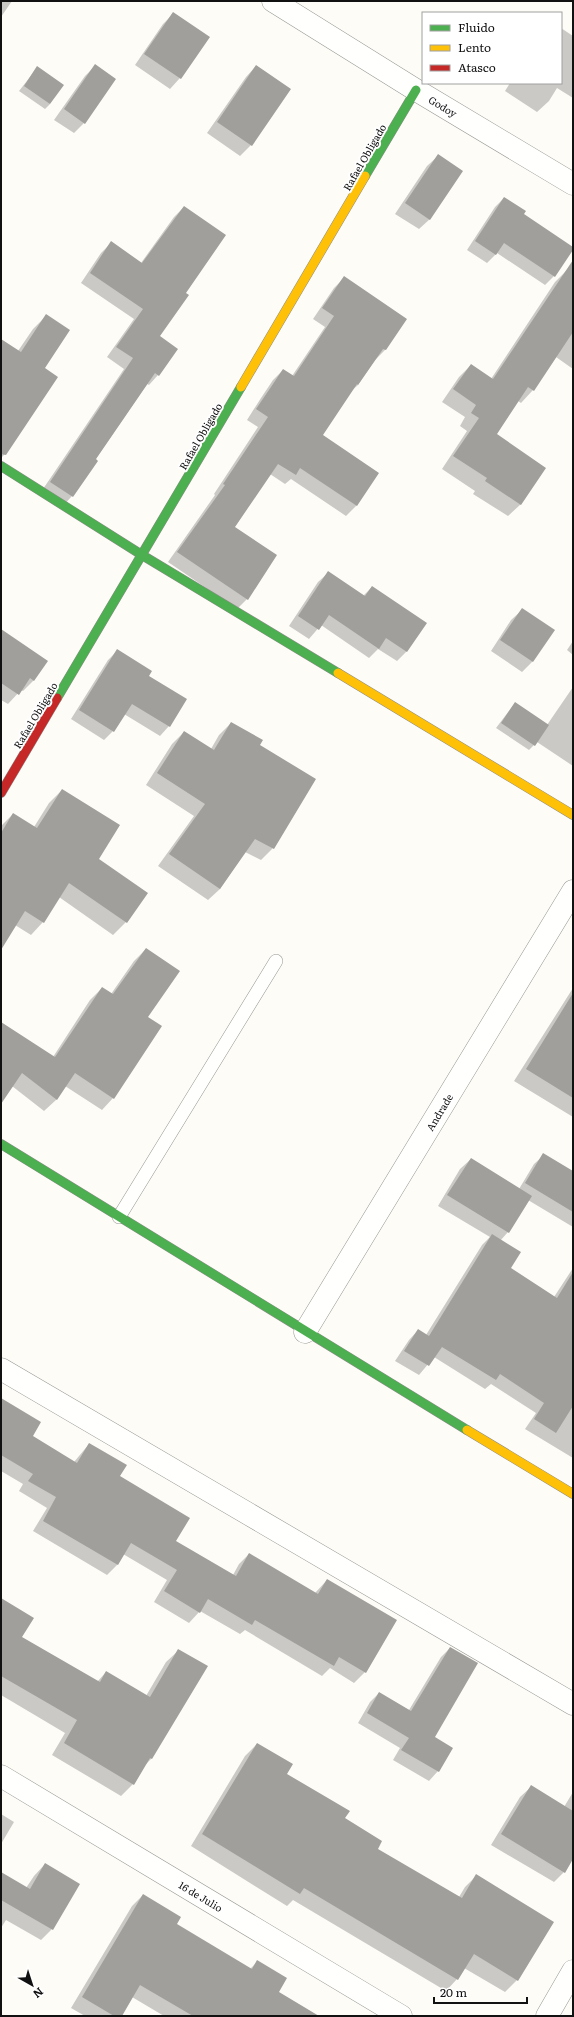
<svg xmlns="http://www.w3.org/2000/svg" width="574" height="2017" font-family="Literata,serif">
	<rect width="100%" height="100%" fill="#fdfcf7"/>
	<path fill="#0003" d="M1,1h11l-11,16z
		M174,13l6,65 -10,11 -35,-24 28,-41z
		M561,28l12,8v62l-16,-10 -8,13 -12,11 -32,-21 5,-8h51z
		M95,66l-11,57 -10,10 -20,-13 31,-44z
		M256,66l34,23 -39,56 -11,11 -33,-23 39,-56z
		M37,68l13,36 -5,5 -26,-18z
		M438,156l-8,63 -11,10 -24,-15 32,-48z
		M504,198l18,16 32,62 -9,9 -48,-32 -10,10 -20,-13 28,-43z
		M184,207l1,87 -26,43 -1,38 -9,10 -2,-1 -52,76 -23,36 -9,10 -22,-14 83,-123 -17,-12 27,-38 -53,-36 20,-30 10,-10 30,20 33,-46z
		M567,270l6,4v95l-17,-12 -23,33 -12,13 -3,-2 -22,34 25,69 -13,12 -35,-22 2,-3 -33,-22 25,-38 -7,-5 5,-9 -23,-15 17,-25 12,-12 20,14 64,-97z
		M344,278l62,41 -21,31 -10,10 -17,25 -9,8 -28,42 57,38 -22,33 -10,10 -55,-37 -6,5 -15,-10 -36,54 13,71 -10,10 -69,-47 47,-67 -1,-1 44,-67 -11,-7 14,-22 12,-18 10,-10 9,6 33,-49 -12,-8 21,-31z
		M46,316l-2,53 -39,85 -4,4v-118l17,11 15,-22z
		M328,573l35,23 9,-9 53,36 -19,29 -9,9 -19,-12 -9,9 -48,-33 -12,14 -20,-13 29,-44z
		M522,610l31,21 -21,31 -10,10 -31,-21 20,-31z
		M1,630l45,31 -13,20 -10,10 -2,-1 -13,14 -7,-4z
		M573,641v14l-6,-5z
		M117,651l31,25 37,24 -16,26 -9,10 -36,-22 -11,17 -9,9 -33,-21 37,-59z
		M573,687v79l-36,-24 -8,8 -33,-22 19,-25 32,22z
		M231,723l28,23 14,102 -12,12 -16,-8 -25,37 -12,11 -50,-34 36,-50 -48,-31 26,-41 12,-12 27,17 8,-14z
		M62,790l36,69 28,63 -13,13 -54,-38 -16,25 -12,13 -16,-10 -14,23v-122l12,-12 21,13 15,-24z
		M146,949l1,69 -34,80 -11,12 -37,-24 -9,14 -12,11 -32,-25 -11,16v-76l52,31 37,-57 12,-12 9,6 23,-33z
		M573,988v129l-59,-36z
		M544,1155l29,18v54l-45,-27 -20,32 -8,9 9,28 45,28 19,-29v190l-48,-29 11,-16 -45,-29 -6,5 -51,-32 -15,18 -24,-14 14,-21 9,-10 8,5 56,-90 8,-8 -52,-31 22,-37 11,-10 48,30 15,-25z
		M1,1401l30,35 43,26 15,-18 85,97 59,34 6,-11 10,-10 66,39 12,-13 38,92 -11,11 -24,-15 -8,8 -77,-46 -5,4 -40,-23 -11,12 -35,-21 13,-22 -44,-26 -6,11 -10,10 -74,-44 14,-23 -28,-17 4,-7 -22,-13z
		M1,1599l20,38 76,45 9,-10 40,24 20,-34 13,-12 27,16 -55,93 -7,7 -11,18 -12,12 -69,-41 13,-22 -64,-38z
		M450,1648l-17,89 19,11 -14,23 -9,10 -36,-21 7,-12 -42,-25 12,-21 9,-9 30,17 32,-53z
		M257,1744l29,30 58,45 32,30 83,48 6,-10 11,-11 41,104 -12,12 -41,-24 -7,11 -11,12 -153,-91 -6,6 -96,-60 54,-90z
		M531,1787l33,20 9,-15v65l-9,15 -10,10 -63,-37 29,-48z
		M1,1814l13,8 -13,22z
		M45,1864l7,65 -11,11 -35,-20 -5,8v-55l25,15 8,-12z
		M143,1895l32,30 75,44 7,-7 21,30 40,24h-154l-32,-19 -12,19h-35l-14,-8 61,-102z"/>
	<path fill="#a19f9c" d="M173,12l37,25 -29,42 -37,-25z
		M95,64l21,15 -31,45 -21,-15z
		M256,65l35,24 -39,57 -35,-24z
		M37,66l27,19 -14,19 -26,-18z
		M438,154l25,17 -33,49 -25,-17z
		M504,197l22,14 -2,3 49,33v3l-18,27 -51,-34 -8,12 -21,-14z
		M184,206l42,29 -40,58 3,2 -29,41 18,13 -19,27 -4,-3 -59,86 2,2 -25,36 -23,-15 83,-124 -17,-11 27,-38 -53,-36 21,-32 31,22z
		M573,260v72l-39,59 -6,-4 -31,47 49,34 -25,37 -36,-24 2,-3 -34,-22 26,-38 -8,-5 5,-8 -23,-16 18,-25 22,15z
		M344,276l63,43 -21,31 -3,-1 -25,36 -1,-1 -34,51 56,38 -22,33 -57,-38 -4,7 -18,-11 -43,63 42,28 -29,45 -71,-48 48,-67 -2,-1 45,-67 -12,-8 15,-22 12,-18 11,7 40,-60 -12,-8z
		M46,314l24,16 -25,38 13,9 -52,78 -5,-1v-115l20,13z
		M328,571l37,25 7,-10 55,37 -20,29 -21,-14 -7,11 -50,-34 -10,15 -21,-14z
		M522,608l33,22 -22,32 -33,-22z
		M1,629l47,32 -14,20 -4,-3 -11,17 -18,-12z
		M117,649l35,22 -3,5 38,23 -17,28 -38,-23 -18,28 -35,-22z
		M515,702l34,23 -14,21 -34,-23z
		M231,722l32,18 -3,5 56,34 -42,70 -19,-10 -35,50 -51,-35 36,-50 -48,-31 27,-42 30,19z
		M62,789l58,36 -21,34 49,34 -21,30 -58,-40 -25,40 -19,-12 -24,39v-117l12,-20 24,15z
		M146,948l34,23 -32,46 14,9 -48,73 -39,-26 -18,27 -35,-27 -21,31v-82l54,35 47,-70 11,7z
		M573,993v105l-47,-29z
		M543,1153l30,18v41l-48,-29z
		M471,1158l61,38 -23,37 -62,-38z
		M492,1234l29,18 -10,16 46,30 16,-26v134l-17,27 -22,-14 10,-16 -44,-29 -4,6 -54,-33 -13,19 -25,-15 14,-22 11,7z
		M1,1398l40,24 -8,14 44,27 12,-20 38,22 -7,11 70,42 -14,23 60,35 13,-23 69,41 9,-15 70,41 -31,53 -27,-16 -5,9 -79,-46 -3,5 -44,-26 -8,14 -36,-22 13,-21 -46,-27 -13,22 -75,-44 13,-24 -28,-16 5,-7 -32,-19z
		M1,1598l33,20 -12,19 78,45 6,-11 44,26 28,-48 30,17 -56,93 -2,-1 -16,27 -70,-42 13,-23 -76,-44z
		M450,1647l28,16 -43,74 18,11 -14,24 -38,-22 8,-12 -42,-25 12,-21 32,19z
		M257,1743l36,21 -6,10 63,37 -5,7 37,23 -4,8 84,49 14,-24 78,48 -36,59 -44,-27 -16,26 -154,-92 -4,6 -98,-60z
		M531,1785l42,26v48l-8,14 -64,-39z
		M45,1863l35,21 -27,46 -52,-30v-28l29,17z
		M143,1894l38,23 -4,7 75,45 5,-9 30,18 -8,14 40,24h-126l-53,-31 -18,31h-8l-32,-19z"/>
	<g fill="none" stroke-linecap="round" stroke-linejoin="round">
		<g stroke="#979795" stroke-width="14">
			<path id="lane" d="M119,1217l157,-256"/>
		</g>
		<g stroke="#979795" stroke-width="23">
			<path id="street" d="M273,1l143,89 157,94
				M305,1332l268,-441
				M1,1369l572,335
				M1,1776l400,240
				M547,2016l26,-45"/>
		</g>
		<g stroke="#8e8d8b" stroke-width="10">
			<path id="fast" d="M365,176l51,-86
				M1,466l141,89 196,118
				M57,698l184,-311
				M1,1144l466,286"/>
		</g>
		<g stroke="#8e8d8b" stroke-width="10">
			<path id="slow" d="M241,387l124,-211
				M338,673l235,142
				M467,1430l106,64"/>
		</g>
		<g stroke="#8e8d8b" stroke-width="10">
			<path id="jam" d="M1,793l56,-95"/>
		</g>
		<use href="#lane" stroke="#fffffe" stroke-width="13"/>
		<use href="#street" stroke="#fffffe" stroke-width="22"/>
		<use href="#fast" stroke="#4caf50" stroke-width="9"/>
		<use href="#slow" stroke="#ffc107" stroke-width="9"/>
		<use href="#jam" stroke="#c62828" stroke-width="9"/>
	</g>
	<g text-anchor="middle" dominant-baseline="central" stroke-width="4" stroke-linejoin="round" paint-order="stroke">
		<g font-size="10" fill="#111" stroke="#fff">
			<text transform="translate(443 106) rotate(31)">Godoy</text>
			<text transform="translate(364 157) rotate(-60)">Rafael Obligado</text>
			<text transform="translate(200 436) rotate(-60)">Rafael Obligado</text>
			<text transform="translate(35 715) rotate(-59)">Rafael Obligado</text>
			<text transform="translate(439 1112) rotate(-59)">Andrade</text>
			<text transform="translate(201 1896) rotate(31)">16 de Julio</text>
		</g>
	</g>
	<rect width="574" height="2017" fill="none" stroke="#111111" stroke-width="4"/>
	<rect x="422" y="12" width="140" height="72" fill="#ffffff" stroke="#a0a0a0"/>
	<rect x="430" y="25" width="20" height="6" fill="#4caf50" stroke="#a0a0a0"/>
	<text x="458" y="32" font-size="12" fill="#111111">Fluido</text>
	<rect x="430" y="45" width="20" height="6" fill="#ffc107" stroke="#a0a0a0"/>
	<text x="458" y="52" font-size="12" fill="#111111">Lento</text>
	<rect x="430" y="65" width="20" height="6" fill="#c62828" stroke="#a0a0a0"/>
	<text x="458" y="72" font-size="12" fill="#111111">Atasco</text>
	<g transform="translate(32 1985) rotate(141)" stroke="#ffffff" stroke-width="3" paint-order="stroke">
	<path d="M0-3L7 15L0 10L-7 15Z" fill="#111111"/>
	<text y="-6" font-size="11" font-weight="bold" text-anchor="middle" fill="#111111">N</text>
	</g>
	<path d="M434 1997v6h93v-6" fill="none" stroke="#111111" stroke-width="2"/>
	<text x="440" y="1997" font-size="12" fill="#111111" stroke="#ffffff" stroke-width="3" paint-order="stroke">20 m</text>
</svg>
